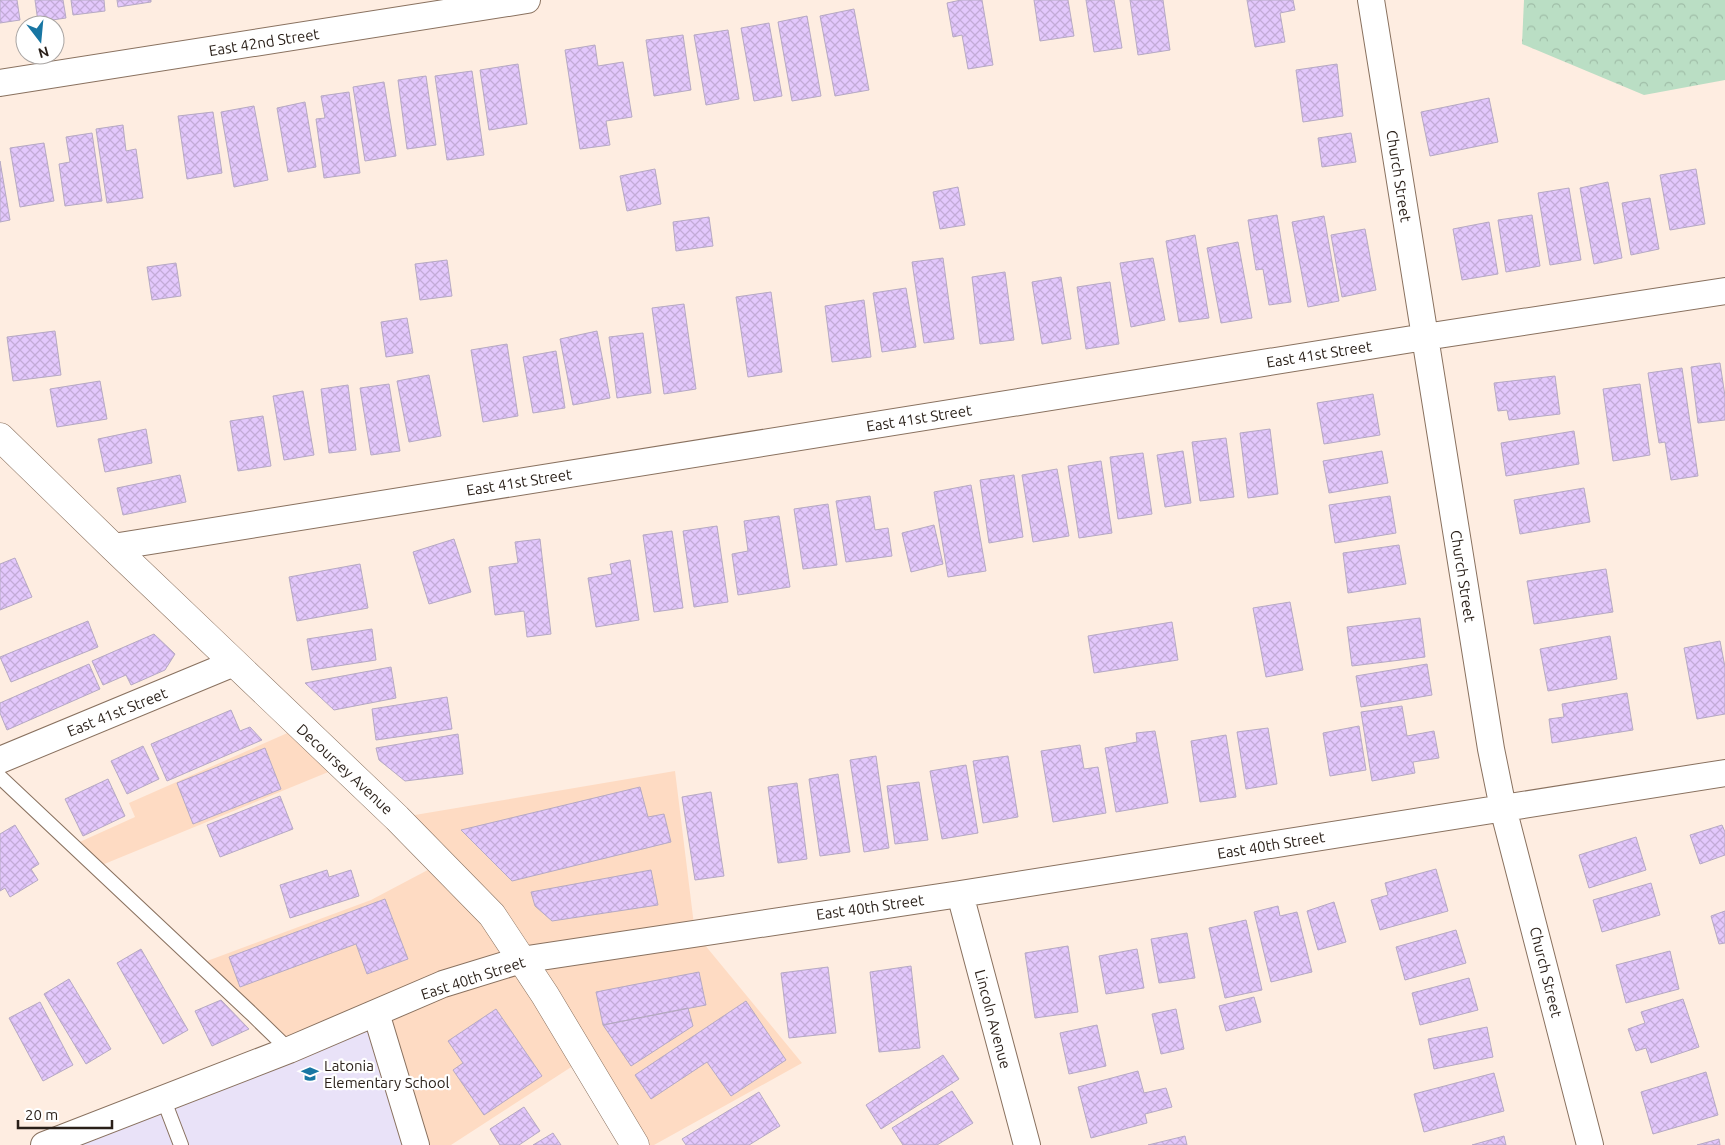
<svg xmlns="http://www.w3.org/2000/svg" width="1725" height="1145" font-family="Ubuntu,sans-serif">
	<defs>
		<pattern id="forest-crowns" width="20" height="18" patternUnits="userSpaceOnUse" patternTransform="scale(1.25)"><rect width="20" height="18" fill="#badec4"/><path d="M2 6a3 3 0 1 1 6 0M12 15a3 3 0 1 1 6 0" fill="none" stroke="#a0bea8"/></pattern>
		<pattern id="building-cross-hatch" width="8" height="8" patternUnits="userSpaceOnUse" patternTransform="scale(1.25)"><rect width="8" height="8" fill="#e3c8fc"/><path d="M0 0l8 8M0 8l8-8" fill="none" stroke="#c3abd7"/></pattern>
	</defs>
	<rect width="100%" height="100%" fill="#feede1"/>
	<path fill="#fedbc3" d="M301,727l42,39 -246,101 -24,-22 62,-28 -6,-14z
		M675,771l20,162 107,130 -148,82h-19l-53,-85 -131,85h-35l-127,-95 -90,-86 172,-64 70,-37 -44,-45z"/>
	<path fill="#e9e2f8" d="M376,1013l40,132h-372z"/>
	<path fill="url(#forest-crowns)" d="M1524,0h201v80l-81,15 -122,-51z"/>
	<path fill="url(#building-cross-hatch)" stroke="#b6a9c3" d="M0,0h17l3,20 -20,3z
		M35,0h28l3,18 -28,4z
		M71,0h33l1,11 -32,4z
		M117,0h34v2l-33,5z
		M961,0h21l11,65 -25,4 -6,-34 -9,2 -6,-34z
		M1034,0h34l6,36 -34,5z
		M1086,0h28l8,48 -28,4z
		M1130,0h33l7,50 -32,5z
		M1247,0h46l2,10 -15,3 5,29 -30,5z
		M854,9l15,81 -34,6 -15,-80z
		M807,16l14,80 -29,5 -14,-79z
		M769,23l13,73 -28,5 -13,-73z
		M728,30l11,69 -33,6 -12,-70z
		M683,35l8,55 -37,6 -8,-56z
		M595,45l3,21 25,-4 9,55 -26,4 4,24 -30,4 -15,-99z
		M518,64l9,60 -38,6 -9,-60z
		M1337,64l6,52 -40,6 -7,-52z
		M472,71l12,84 -37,5 -12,-84z
		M426,76l10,69 -29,4 -9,-69z
		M384,82l12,74 -31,5 -12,-74z
		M349,92l11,81 -36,5 -8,-59 9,-1 -4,-22z
		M1489,98l9,44 -68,14 -9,-44z
		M305,102l11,65 -28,5 -11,-64z
		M254,106l14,74 -34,7 -13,-75z
		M213,112l9,61 -35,6 -9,-63z
		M123,125l3,26 10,-2 7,49 -36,5 -11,-74z
		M92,133l10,68 -37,5 -6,-42 11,-2 -4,-25z
		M1351,133l5,29 -34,5 -4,-29z
		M44,143l10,58 -34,6 -10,-59z
		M0,161l10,59 -10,2z
		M655,169l6,35 -34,7 -7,-35z
		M1696,169l9,55 -35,6 -10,-55z
		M1608,182l14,76 -28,6 -14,-76z
		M958,187l7,38 -25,4 -7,-37z
		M1569,188l12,72 -31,5 -12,-72z
		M1650,198l9,51 -28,6 -9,-52z
		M1277,215l14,87 -22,3 -6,-36 -7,1 -8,-50z
		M1532,215l8,51 -34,6 -8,-52z
		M1324,216l15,85 -31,6 -16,-85z
		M709,217l4,29 -37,5 -3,-29z
		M1489,222l9,52 -36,6 -9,-51z
		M1365,229l11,61 -34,7 -11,-62z
		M1195,235l14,83 -30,4 -13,-81z
		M1238,242l14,76 -31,5 -14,-75z
		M943,258l11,81 -30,4 -12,-81z
		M1153,258l12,62 -34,7 -11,-64z
		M447,260l5,36 -32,4 -5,-36z
		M176,263l5,33 -29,4 -5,-33z
		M1005,272l9,68 -34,4 -8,-67z
		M1061,277l10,62 -29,5 -10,-62z
		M1110,282l9,62 -33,5 -9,-62z
		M906,288l10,59 -34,5 -9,-59z
		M771,292l11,80 -34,5 -12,-80z
		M864,300l7,57 -39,5 -7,-56z
		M684,304l12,85 -32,5 -12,-86z
		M407,318l6,35 -27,4 -5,-35z
		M55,331l6,44 -48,6 -6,-44z
		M597,331l13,67 -37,7 -13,-66z
		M643,333l8,60 -34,5 -8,-61z
		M507,344l11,72 -35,6 -12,-72z
		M556,351l9,57 -32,5 -10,-56z
		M1720,363l5,33v24l-27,3 -7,-56z
		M1682,368l16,108 -27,4 -6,-38 -6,1 -11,-70z
		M429,375l12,61 -32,6 -12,-61z
		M1555,376l5,38 -51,6 -2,-10 -9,1 -4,-28z
		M100,381l7,38 -50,8 -7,-38z
		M389,384l11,67 -29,4 -11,-67z
		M1640,384l10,71 -37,6 -10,-72z
		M348,385l8,65 -27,3 -8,-64z
		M303,391l11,64 -30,5 -11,-64z
		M1373,394l7,41 -56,9 -7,-41z
		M263,416l8,50 -33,5 -8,-50z
		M146,429l6,34 -47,9 -7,-33z
		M1270,429l8,65 -30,4 -8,-65z
		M1574,431l5,33 -73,12 -5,-33z
		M1226,438l8,59 -34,4 -8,-59z
		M1183,451l8,52 -26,4 -8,-52z
		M1382,451l6,32 -59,10 -6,-32z
		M1143,453l9,61 -34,5 -8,-62z
		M1101,461l11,72 -33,5 -11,-72z
		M1057,469l12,67 -36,6 -11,-67z
		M180,475l6,27 -63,13 -6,-27z
		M1014,475l9,62 -34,6 -9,-63z
		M971,485l15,86 -38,6 -14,-85z
		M1584,488l6,34 -70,12 -6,-34z
		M870,496l5,34 13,-2 4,28 -46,6 -10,-61z
		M1390,496l6,37 -61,10 -6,-38z
		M828,504l9,61 -34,4 -9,-60z
		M779,516l11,71 -52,8 -6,-41 16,-3 -4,-30z
		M934,525l9,39 -32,8 -9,-39z
		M717,526l11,76 -34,5 -11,-76z
		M672,531l11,77 -29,4 -11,-77z
		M454,539l17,53 -42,12 -16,-52z
		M540,539l11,95 -24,3 -3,-26 -29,4 -6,-48 29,-4 -3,-21z
		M1399,545l7,39 -58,9 -5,-40z
		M15,558l17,39 -32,13v-46z
		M630,560l9,60 -43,7 -8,-49 24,-4 -2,-10z
		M360,564l8,44 -71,13 -8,-44z
		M1606,569l7,43 -79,12 -7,-43z
		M1290,602l13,68 -37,7 -13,-69z
		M1420,618l5,39 -73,9 -5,-39z
		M88,621l10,26 -87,35 -11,-25z
		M1172,622l6,38 -84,13 -6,-37z
		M372,629l4,31 -64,10 -5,-31z
		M154,634l21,20 -10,16 -34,15 -5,-10 -23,10 -11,-24z
		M1610,636l7,43 -69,12 -8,-42z
		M1720,641l5,26v47l-28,5 -13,-71z
		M89,664l11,25 -93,41 -7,-17v-10z
		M1427,664l5,31 -71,12 -5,-31z
		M391,667l5,31 -62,12 -29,-27z
		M1627,693l6,37 -81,13 -3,-24 15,-2 -2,-13z
		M447,697l5,32 -76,11 -4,-31z
		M1402,706l5,30 27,-5 5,27 -26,4 2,11 -43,8 -11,-69z
		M231,710l9,21 10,-4 12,13 -95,41 -16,-37z
		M1359,726l7,44 -36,6 -7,-43z
		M1268,728l9,56 -31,5 -9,-57z
		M1155,731l13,72 -52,9 -11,-64 32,-6 -1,-9z
		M458,734l5,40 -58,7 -26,-21 -3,-12z
		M1226,735l10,62 -36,5 -9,-61z
		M1080,745l4,24 14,-2 8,46 -53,9 -12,-71z
		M143,746l16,33 -32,15 -16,-33z
		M265,748l16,41 -88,35 -16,-41z
		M876,756l13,92 -25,4 -14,-92z
		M1008,756l10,61 -35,6 -10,-62z
		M966,765l12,68 -36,6 -12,-68z
		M838,774l12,78 -30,4 -11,-77z
		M108,779l17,37 -42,20 -18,-37z
		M919,782l9,58 -33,4 -8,-58z
		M797,783l10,76 -29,4 -10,-76z
		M640,787l8,30 16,-3 7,28 -159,39 -51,-51z
		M711,792l13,84 -29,4 -13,-83z
		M280,796l13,33 -73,28 -13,-32z
		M15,825l24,39 -8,5 7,11 -28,17 -5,-9 -5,3v-57z
		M1722,825l3,7v23l-25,9 -10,-29z
		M1636,837l10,33 -57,18 -10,-33z
		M1436,869l12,42 -68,19 -9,-30 17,-5 -3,-12z
		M327,870l2,7 22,-7 8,26 -69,22 -10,-33z
		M651,870l7,35 -106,16 -17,-15 -4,-14z
		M1651,883l9,32 -58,17 -9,-32z
		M385,899l23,60 -41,15 -11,-30 -116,43 -11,-30z
		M1334,902l12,40 -28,8 -11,-39z
		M1278,906l2,10 17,-4 15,60 -41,10 -17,-70z
		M1725,911v32l-6,1 -8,-28z
		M1246,920l16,70 -37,8 -16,-70z
		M1456,930l10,33 -61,17 -9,-33z
		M1187,933l8,45 -36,5 -8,-44z
		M1068,946l10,66 -43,6 -10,-65z
		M141,949l47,81 -25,14 -46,-81z
		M1137,949l7,39 -38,6 -7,-38z
		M1670,951l9,38 -53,14 -10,-38z
		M911,966l9,82 -41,4 -9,-80z
		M828,967l8,66 -47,5 -8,-65z
		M699,972l7,33 -103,20 -7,-33z
		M1469,978l9,32 -58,15 -8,-32z
		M69,979l42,70 -25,15 -42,-70z
		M1254,997l7,25 -35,9 -7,-25z
		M1683,999l16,48 -48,16 -5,-15 -10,3 -8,-22 17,-6 -4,-11z
		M221,1000l28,29 -37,17 -17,-35z
		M746,1001l40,59 -55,36 -24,-34 -56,37 -16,-24z
		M40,1002l33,63 -30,16 -34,-63z
		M688,1008l5,18 -62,40 -28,-41z
		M496,1009l46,67 -58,39 -31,-45 10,-7 -15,-22z
		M1176,1009l8,40 -23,5 -9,-40z
		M1097,1025l9,41 -37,8 -9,-41z
		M1487,1027l6,30 -59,12 -6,-30z
		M943,1055l16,24 -78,50 -15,-24z
		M1138,1071l6,22 22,-5 6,19 -27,7 2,9 -56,15 -13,-51z
		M1706,1072l12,43 -65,19 -12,-42z
		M1494,1073l10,38 -80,21 -10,-38z
		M952,1091l21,32 -36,22h-34l-11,-17z
		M759,1092l21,34 -31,19h-63l-4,-6z
		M524,1107l16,24 -21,14h-19l-10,-16z
		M553,1133l8,12h-28z
		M1185,1136l2,9h-39z
		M1504,1136l2,9h-34z
		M1719,1139l1,6h-23z"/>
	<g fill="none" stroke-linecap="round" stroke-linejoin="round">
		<g stroke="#89715f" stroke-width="16">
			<path id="service" d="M0,777l253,238 36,35
				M163,1098l18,47"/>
		</g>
		<g stroke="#89715f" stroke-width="28">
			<path id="minor" d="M1371,0l120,749 12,59 87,337
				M0,83l527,-83
				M113,547l1312,-210 300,-46
				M0,760l234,-97
				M960,894l67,251
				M376,1013l40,132
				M44,1145l245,-95 154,-66 78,-24 439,-66 765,-121"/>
		</g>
		<g stroke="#89715f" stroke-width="29">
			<path id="secondary" d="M0,437l113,110 284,271 95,97 53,80 90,150"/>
		</g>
		<use href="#service" stroke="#fff" stroke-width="14"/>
		<use href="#minor" stroke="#fff" stroke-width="26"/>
		<use href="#secondary" stroke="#fff" stroke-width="28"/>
	</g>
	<defs>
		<g id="school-bare" transform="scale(1.35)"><path d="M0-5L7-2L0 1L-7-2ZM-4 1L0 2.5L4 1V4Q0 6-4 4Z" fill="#1876a3" stroke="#fff" stroke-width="2.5" paint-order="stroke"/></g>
	</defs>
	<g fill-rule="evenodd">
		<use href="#school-bare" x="310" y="1074"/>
	</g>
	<g text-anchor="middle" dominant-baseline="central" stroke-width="4.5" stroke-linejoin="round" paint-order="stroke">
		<g font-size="15" fill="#291f18" stroke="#fff">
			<text transform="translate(264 42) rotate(-9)">East 42nd Street</text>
			<text transform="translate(1399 176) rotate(81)">Church Street</text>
			<text transform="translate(1319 354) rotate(-9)">East 41st Street</text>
			<text transform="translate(919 418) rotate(-9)">East 41st Street</text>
			<text transform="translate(519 482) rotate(-9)">East 41st Street</text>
			<text transform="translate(1463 576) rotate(81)">Church Street</text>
			<text transform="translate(117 712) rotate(-22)">East 41st Street</text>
			<text transform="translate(345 769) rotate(43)">Decoursey Avenue</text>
			<text transform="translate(1271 845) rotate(-9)">East 40th Street</text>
			<text transform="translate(870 907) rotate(-8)">East 40th Street</text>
			<text transform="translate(1546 972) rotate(76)">Church Street</text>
			<text transform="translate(473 978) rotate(-18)">East 40th Street</text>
			<text transform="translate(993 1019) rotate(75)">Lincoln Avenue</text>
		</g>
		<g font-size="15" fill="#291f18" stroke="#fff" text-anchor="start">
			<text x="324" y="1065">Latonia<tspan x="324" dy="17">Elementary School</tspan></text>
		</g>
	</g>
	<g transform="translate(40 40) rotate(164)"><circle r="24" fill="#ffffff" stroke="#a9a5a3"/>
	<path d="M0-4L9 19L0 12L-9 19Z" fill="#1876a3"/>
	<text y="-8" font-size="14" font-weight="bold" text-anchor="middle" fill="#291f18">N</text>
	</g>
	<path d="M18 1120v8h94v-8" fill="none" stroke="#291f18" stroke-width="2.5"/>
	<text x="25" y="1120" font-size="15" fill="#291f18" stroke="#ffffff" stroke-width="4" paint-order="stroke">20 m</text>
</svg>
